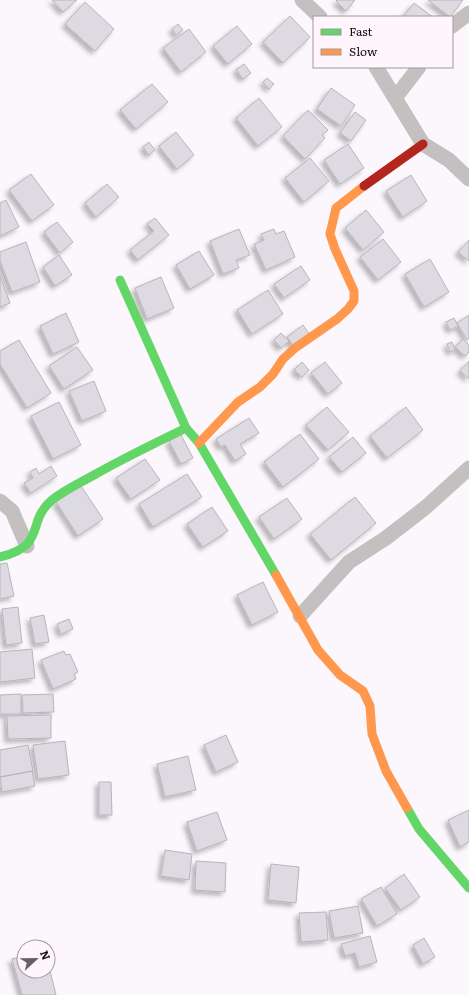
<svg xmlns="http://www.w3.org/2000/svg" width="469" height="995" font-family="Literata,serif">
	<defs>
		<filter id="shadow"><feDropShadow dx="-3.5" dy="3.5" stdDeviation="2" flood-color="#0004"/></filter>
	</defs>
	<rect width="100%" height="100%" fill="#fcf7fc"/>
	<path fill="#dedae2" stroke="#b8b4bb" filter="url(#shadow)" d="M52,0h25l-14,12z
		M337,0h18l-9,11 -10,-10z
		M428,0h35l-13,17z
		M85,2l29,27 -19,22 -30,-27z
		M414,3l19,14h-30z
		M290,16l20,21 -27,26 -20,-21z
		M178,24l5,6 -7,5 -4,-6z
		M237,26l15,18 -24,20 -15,-18z
		M189,29l17,23 -25,20 -18,-24z
		M244,64l7,9 -8,6 -7,-9z
		M267,78l7,6 -5,5 -6,-7z
		M152,84l16,18 -32,27 -16,-19z
		M331,88l24,17 -14,21 -24,-17z
		M259,98l23,29 -24,19 -22,-28z
		M308,110l20,20 -6,5 3,3 -20,21 -22,-23z
		M355,112l11,8 -15,21 -11,-8z
		M176,132l18,23 -17,14 -18,-23z
		M149,142l6,8 -6,5 -6,-8z
		M348,144l16,24 -24,16 -16,-24z
		M310,158l19,23 -25,21 -19,-24z
		M31,174l23,31 -22,16 -23,-31z
		M411,175l16,26 -24,16 -17,-26z
		M107,184l12,13 -23,20 -11,-14z
		M6,200l13,27 -19,9v-33z
		M366,210l18,22 -21,18 -18,-22z
		M155,218l14,17 -31,25 -8,-10 24,-19 -7,-7z
		M57,222l16,20 -13,11 -16,-21z
		M239,229l11,26 -14,5 3,8 -16,6 -13,-33z
		M274,229l2,5 8,-3 11,26 -29,13 -12,-26 10,-4 -3,-6z
		M383,239l18,23 -23,18 -18,-23z
		M469,240v21l-11,-9z
		M26,242l14,40 -28,10 -12,-31v-9z
		M199,251l15,24 -24,14 -14,-24z
		M59,255l13,20 -17,11 -12,-19z
		M430,259l19,33 -25,15 -19,-33z
		M301,266l9,14 -26,18 -10,-14z
		M0,276l10,27 -10,4z
		M161,277l13,31 -27,11 -12,-31z
		M268,290l15,24 -31,20 -15,-24z
		M66,313l13,29 -26,12 -13,-28z
		M469,315v23l-2,2 -10,-17z
		M454,318l4,8 -8,4 -4,-8z
		M303,325l7,10 -16,12 -7,-10z
		M281,333l8,8 -8,7 -7,-8z
		M463,339l6,6v7l-4,4 -10,-9z
		M19,340l32,53 -24,15 -27,-44v-13z
		M452,342l3,8 -5,2 -3,-8z
		M77,347l16,23 -29,19 -15,-23z
		M469,361v18l-9,-8z
		M302,362l7,8 -7,7 -8,-7z
		M325,362l17,21 -14,11 -17,-21z
		M94,381l12,30 -24,10 -13,-30z
		M59,402l22,43 -28,14 -22,-43z
		M327,407l22,25 -21,18 -22,-25z
		M406,407l17,23 -36,28 -17,-22z
		M249,418l10,15 -19,11 6,10 -11,7 -10,-16 -4,2 -5,-8z
		M300,434l19,25 -36,28 -19,-25z
		M181,435l12,23 -12,6 -12,-23z
		M353,437l13,16 -24,19 -13,-15z
		M145,459l15,21 -29,19 -15,-21z
		M51,466l6,10 -26,17 -7,-10 9,-5 -3,-6 6,-4 3,6z
		M187,474l15,23 -49,30 -14,-23z
		M81,486l22,33 -25,17 -22,-34z
		M355,497l21,26 -45,37 -21,-26z
		M287,498l15,21 -28,20 -15,-22z
		M212,507l16,24 -25,16 -16,-23z
		M7,563l7,33 -14,3v-35z
		M263,582l15,30 -26,13 -15,-30z
		M18,607l4,36 -16,2 -4,-36z
		M44,615l5,27 -14,2 -5,-26z
		M69,619l4,10 -12,5 -4,-10z
		M32,649l3,29 -35,4v-30z
		M64,651l2,4 4,-1 8,18 -4,2 2,5 -23,10 -12,-29z
		M21,694v20h-21v-19z
		M53,694l1,18 -31,1 -1,-18z
		M51,715v23l-43,1 -1,-23z
		M226,735l12,27 -22,10 -12,-27z
		M65,741l4,34 -31,4 -5,-34z
		M28,745l5,26 -33,6v-27z
		M188,756l8,34 -31,7 -8,-33z
		M32,771l3,15 -33,6 -2,-15z
		M99,782h12l1,33h-13z
		M469,810v32l-9,5 -12,-27z
		M217,812l10,28 -30,11 -10,-29z
		M165,850l27,4 -3,26 -28,-4z
		M196,861l30,2 -1,29 -30,-2z
		M271,864l28,3 -3,36 -28,-3z
		M404,874l16,23 -19,13 -16,-22z
		M381,887l16,27 -20,12 -16,-27z
		M358,906l5,27 -29,5 -5,-27z
		M326,912l2,28 -27,2 -2,-29z
		M370,936l7,26 -18,5 -4,-14 -10,3 -4,-12z
		M424,938l11,19 -12,7 -10,-19z
		M24,956v15h24v-9l8,33h-34l-10,-36z"/>
	<g fill="none" stroke-linecap="round" stroke-linejoin="round">
		<path stroke="#c4c0bf" stroke-width="15" d="M302,0l18,17
			M452,26l17,-13
			M376,67l47,77 26,16 20,19
			M395,98l24,-31
			M0,501l12,10 15,35
			M300,616l49,-54 37,-24 40,-31 43,-39"/>
		<path stroke="#63d668" stroke-width="9" d="M120,280l66,148 13,15 77,132
			M0,557c48,-12 25,-34 52,-57 12,-10 28,-17 42,-25 30,-17 61,-32 92,-47
			M407,808l12,21 50,59"/>
		<path stroke="#ff974d" stroke-width="9" d="M199,443l39,-41 22,-15 13,-13 10,-15 12,-11 42,-29 11,-10 6,-8v-10l-19,-42 -5,-15 6,-26 28,-22
			M276,575l42,75 22,25 23,16 7,15 2,28 14,37 21,37"/>
		<path stroke="#b3261e" stroke-width="9" d="M364,186l59,-42"/>
	</g>
	<rect x="313" y="16" width="140" height="52" fill="#fef5fd" stroke="#a199a0"/>
	<rect x="321" y="29" width="20" height="6" fill="#63d668" stroke="#a199a0"/>
	<text x="349" y="36" font-size="12" fill="#160e15">Fast</text>
	<rect x="321" y="49" width="20" height="6" fill="#ff974d" stroke="#a199a0"/>
	<text x="349" y="56" font-size="12" fill="#160e15">Slow</text>
	<g transform="translate(36 959) rotate(68)"><circle r="19" fill="#fef5fd" stroke="#a199a0"/>
	<path d="M0-3L7 15L0 10L-7 15Z" fill="#666066"/>
	<text y="-6" font-size="11" font-weight="bold" text-anchor="middle" fill="#160e15">N</text>
	</g>
</svg>
